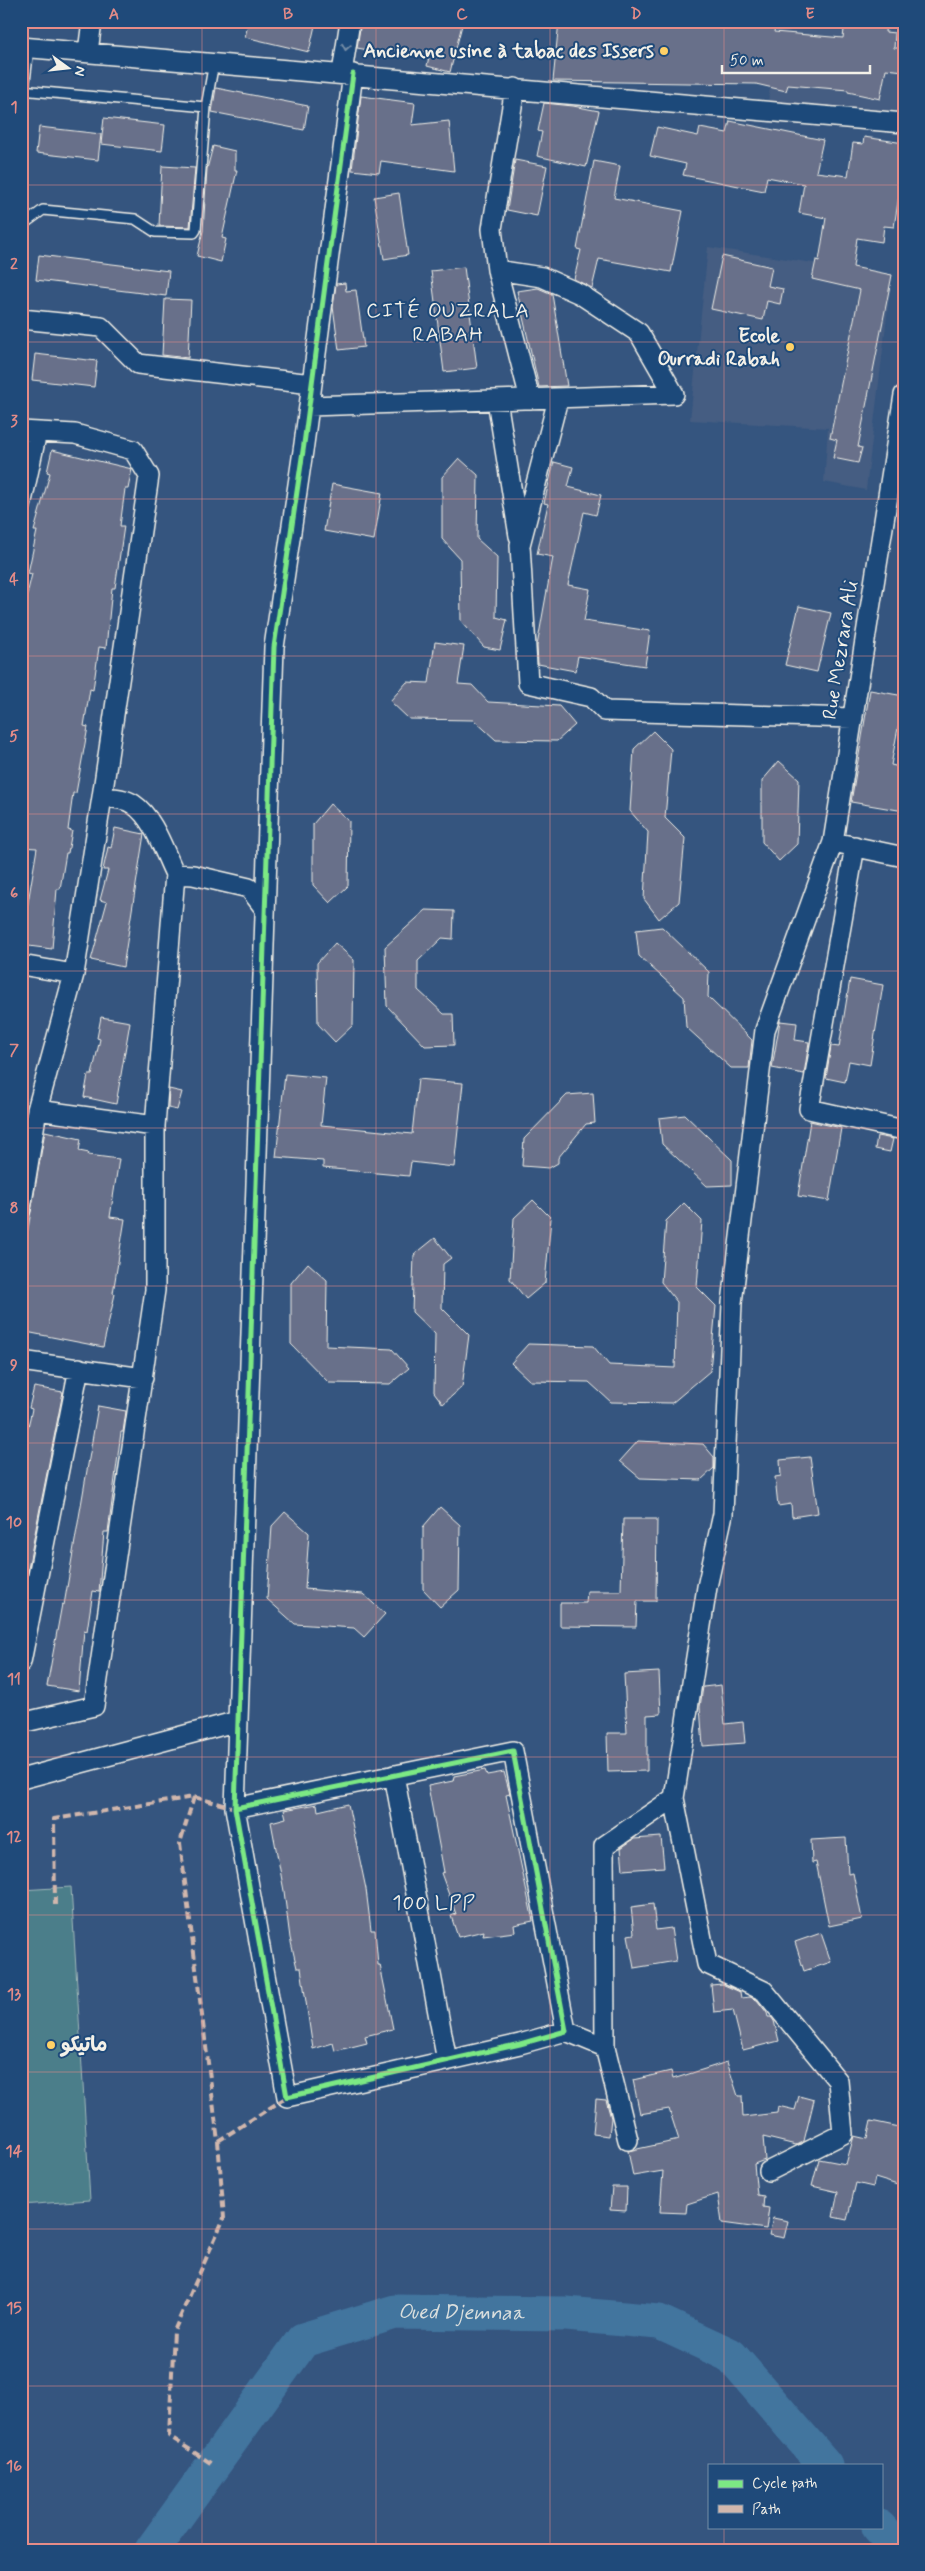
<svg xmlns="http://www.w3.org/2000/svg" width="925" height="2571" font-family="Mynerve,'Playpen Sans Arabic',sans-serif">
	<rect width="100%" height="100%" fill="#35557f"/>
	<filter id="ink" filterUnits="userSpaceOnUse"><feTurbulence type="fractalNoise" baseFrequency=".02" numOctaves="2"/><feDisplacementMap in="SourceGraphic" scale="10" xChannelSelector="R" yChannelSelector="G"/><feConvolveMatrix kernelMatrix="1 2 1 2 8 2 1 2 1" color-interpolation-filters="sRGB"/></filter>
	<g filter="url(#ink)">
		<path fill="#445d82" d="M778,21h126v102l-137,-12z
			M708,247l184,28 -26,215 -42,-8 4,-54 -138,-8z"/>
		<path fill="#4c7e8a" stroke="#a0b8b9" d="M71,1887l19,313 -69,5v-315z"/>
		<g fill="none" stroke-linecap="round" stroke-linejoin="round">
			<g stroke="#42749e" stroke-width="35">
				<path d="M879,2527l21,23"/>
				<path id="s1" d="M152,2550l151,-210 92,-28 171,2 93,8 71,33 95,110"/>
			</g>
		</g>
		<path fill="#68708a" stroke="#f4f1e8" d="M249,21h67l-7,31 -64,-15z
			M361,21h102l-13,51 -23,-6 3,-14 -43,-3 -1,4 -29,-5z
			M559,21h217l-2,11 69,6 2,-17h41l-1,11 10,1 -1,15h10v23l-18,-2 -6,30 -32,-7v-2l-60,-5 -2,6 -30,-7 -203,-3z
			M216,88l92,18 -4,24 -92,-18z
			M361,96l54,7 -3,22 37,-4 5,50 -73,-10 -2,12 -27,-3z
			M544,103l29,3 26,5 -13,56 -49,-11 5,-24 -4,-1z
			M104,118l61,7 -3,26 -61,-7z
			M730,121l93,19 -7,32 32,4 5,-33 10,1 1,-7 40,6v21l-10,63 -10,-1 -2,16 -25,-4 -4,29 39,8 -34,172 4,1 -4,15 -25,-5 4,-18 -7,-2 30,-148 -48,-11 4,-19 3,1 7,-43 -27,-5 5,-29 -37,-7 -3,14 -81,-16 3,-11 -36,-8 7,-29 41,9 2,-8 27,5z
			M39,127l62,7 -3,26 -62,-7z
			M213,146l22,5v19h2l-15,68 4,1 -5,23 -24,-6 6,-25 4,-62z
			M515,160l32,6 -10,50 -30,-6z
			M594,161l26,5 -6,32 69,13 -12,61 -72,-13 -7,29 -18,-9 7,-29 -4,-1z
			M162,166l33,2 -5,59 -31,-1z
			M399,193l9,62 -24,4 -10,-62z
			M39,255l130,16 -3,25 -130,-16z
			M722,256l50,11 -4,19 15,3 -3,15 -13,-3 -4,19 -52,-11z
			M464,267l13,101 -33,4 -13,-101z
			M345,283l1,8 10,-1 8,57 -25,3 -6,-43 3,-23z
			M538,288l14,6 15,92 -28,1 -22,-96z
			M165,299l26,1 -3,58 -26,-3z
			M35,354l62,7 -3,26 -62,-7z
			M52,450l80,19 -4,20h-3l-5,37h4l-9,62h-3l-6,60 -7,-1 -6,43 -3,-1 -6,37 4,1 -12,66h-3l-5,37 4,1 -4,22h-2l-6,36h-3l-5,60 -31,-4 16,-97 -16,-1v-237l2,1 9,-37 -4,-1 9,-42h-3l16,-58 -3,-1z
			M459,458l19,17 -1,64 20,18 -1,60 11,3 -7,30 -16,-3 -23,-26 -1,-62 -18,-20v-62z
			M554,462l19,5 -5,20 33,8 -5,20 -12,-3 -16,73 22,4 -6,32 66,10 -5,35 -67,-10 -3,15 -37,-7 -1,-18 16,-89 -16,-3 11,-50 -4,-1z
			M332,484l50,9 -8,47 -50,-9z
			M799,606l32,7 -14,59 -32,-7z
			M435,642l29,4 -6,38 14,1 16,17 71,4 16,19 -18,16 -61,-1 -22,-20 -65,-1 -19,-18 17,-19 22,1z
			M870,690l34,6 -13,69 13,3v43l-53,-9z
			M653,731l18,18 -6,69 20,20 -6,64 -20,17 -15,-20 4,-67 -18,-21 4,-62z
			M779,761l20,18 -2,65 -18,17 -17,-19v-61z
			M330,804l19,17 -1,65 -18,17 -17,-18v-61z
			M115,828l29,6 -21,133 -32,-7 16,-58 -7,-2 8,-30h-5l5,-23 3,1z
			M426,910l28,1 -1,28 -11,-1 -24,23v29l26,24h9l1,31 -29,1 -38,-40 -2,-59z
			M662,927l47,45 -1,25 44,43 -3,28h-18l-45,-41 -2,-30 -45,-41 -3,-26z
			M335,943l19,17 -1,65 -18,17 -17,-18 -1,-61z
			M850,979l33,6 -13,80 -21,-4 -4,21 -19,-4 5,-32 8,1z
			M101,1017l29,5 -14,82 -32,-7 4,-22h4l8,-36 -3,-1z
			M780,1021l17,2 -2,17 14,2 -5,32 -32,-6z
			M285,1074l41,4 -5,47 91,9 6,-55 45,4 -9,84 -43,-5 -2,14 -86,-8v-7l-47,-4z
			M169,1089l13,3 -5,18 -9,-2z
			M593,1093l2,30 -9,1 -28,34v5l-9,5 -27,-2 2,-27 43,-44z
			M685,1115l47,45v25l-25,1 -45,-42 -3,-26z
			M810,1121l31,7 -12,73 -31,-5z
			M45,1131l36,8 -2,12 10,2 -1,2 31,4 -9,58 15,2 -12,74 2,1 -12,53 -82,-16v-62z
			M877,1136l16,3 -3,13 -15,-3z
			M533,1200l18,18 -6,65 -19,16 -16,-20 4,-61z
			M684,1203l18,18 -5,66 19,19 -6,65 -38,32 -61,-1 -22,-20 -59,-1 -19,-18 17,-19 65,2 16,19 66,3 2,-66 -16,-20 5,-61z
			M435,1238l16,20 -8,6 -1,44 27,27 -7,52 -19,17 -9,-12 1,-58 -23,-22 2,-57z
			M308,1263l19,17 -1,66 66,3 17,19 -19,16 -61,-1 -38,-39v-61z
			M34,1387l29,5 -40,202 -2,-149h3l8,-36 -3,-1z
			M98,1406l28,5 -3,21h-2l-13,100h-4l-5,60 -6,-1 -6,40 -3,-1 -5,61 -32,-5 15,-82 2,1z
			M638,1441l65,3 11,13v11l-13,12 -61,-2 -20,-17z
			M810,1457l8,56 -26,4 -1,-13 -13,2 -3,-29 6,-1 -1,-16z
			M440,1507l20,18 -1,65 -19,17 -17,-18v-62z
			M285,1512l24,21 -4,56 58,5 22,20 -21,23 -10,-9 -59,-4 -28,-25 5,-73z
			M623,1519h34l-1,82h-19l-1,26 -76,-1v-23h26l1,-12h34z
			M659,1672l2,42 -14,1v56l-39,1 -1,-39h20l-3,-59z
			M721,1685l4,39 18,-2 2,21 -42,3 -3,-39 3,-20z
			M485,1770l2,5 17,-3 6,22 -4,1 27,126 -19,4 1,7 -32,4 1,-5 -26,6 -7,-21 5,-2 -15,-41 3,-1 -16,-86 25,-5 1,-5z
			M317,1804l1,7 30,-7 18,85 5,41h4l3,35h2l13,64 -28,7 2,7 -32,8 -2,-8 -20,6 -12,-81h-4l-7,-30 -6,-47 -13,-69 15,-4 -2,-8z
			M661,1837l3,30 -41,3 -2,-22 13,-9z
			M846,1838l2,36 5,-1 9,46 -33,7 -13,-64 -4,1 -1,-23z
			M653,1904l3,26 15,-2 5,33 -42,7 -6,-33 6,-1 -3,-27z
			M821,1933l10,29 -27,9 -9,-29z
			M722,1984l18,8 1,6 9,-1 7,3 10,13 1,4h3l3,4 5,20 -36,9 -10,-40 -19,2 -3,-27z
			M727,2062l11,34h4l1,21 34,-4 1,-7 17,4 4,-14 15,4 -10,41 -8,4 -33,-8 2,23 -11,4 3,31 7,1 -1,11 6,1 -3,21 -44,-6 -4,-29 -31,10 -1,9 -26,-1 3,-41 -30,5 -5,-25 51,-11 -10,-31 -29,5 -7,-34 38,-9 2,8z
			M596,2099l10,1 5,18 -2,18 -16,-2z
			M871,2121l33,7v59l-29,-9 -2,9 -17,-4 -9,37 -14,-3 5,-25 -26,-6 7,-27 27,5 8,-28 13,3z
			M612,2187h15l-1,24 -16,-1z
			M773,2218l15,3 -4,17 -15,-3z"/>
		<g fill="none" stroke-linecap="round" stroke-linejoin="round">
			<g stroke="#f4f1e8" stroke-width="12">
				<path id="service" d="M21,90l185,17
					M24,90l5,-43
					M21,226l22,-16 92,9 20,13 39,1 2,-3 10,-123 8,-45"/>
			</g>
			<g stroke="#f4f1e8" stroke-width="22">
				<path id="minor" d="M21,47l883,76
					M88,52l4,-31
					M342,73l8,-52
					M515,88l-23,141 5,41 33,129
					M21,319l80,8 37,37 174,20
					M904,395l-71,447 71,15
					M558,399l-38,146 8,138 63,14 14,14 248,7
					M497,400l22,136
					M309,406l365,-12 -35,-61 -59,-39 -38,-17 -45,-7
					M21,431l54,3 58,16 16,26 -47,321 -28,177 -37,136 -16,98
					M21,506l16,-74
					M102,797c11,1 22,1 31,7 21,14 31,48 42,70
					M855,846l-46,263 95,21
					M21,965l53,9
					M37,1110l118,16
					M21,1361l122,17
					M21,1662l58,-294
					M21,1723l73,-17 61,-416v-164l20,-252 18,1 56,13 16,21
					M394,1775l53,286
					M21,1779l217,-58
					M235,1808l278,-57 53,280 -46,13 -233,53 -52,-289 3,-87 36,-1074 30,-203 49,-370
					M566,2031l39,16
					M628,2140l-23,-93 -1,-201 70,-48
					M769,2171l74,-37 -5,-53 -74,-90 -57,-27 -33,-166 33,-211 16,-73 9,-211 33,-273 68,-188"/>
			</g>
			<use href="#service" stroke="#1f4a7a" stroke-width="9"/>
			<use href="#minor" stroke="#1f4a7a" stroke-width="19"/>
			<path stroke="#d1b7ad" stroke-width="4" stroke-dasharray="8 4" stroke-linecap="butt" d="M194,1797l-14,46 38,298 6,77 -50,113 -5,105 43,28
				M55,1905l-1,-86 140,-22 41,11
				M218,2141l69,-44"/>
			<g stroke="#1f4a7a" stroke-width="8">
				<path id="cycleway" d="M235,1808l278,-57 53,280 -46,13 -233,53 -52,-289 3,-87 36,-1074 30,-203 49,-370"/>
			</g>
			<use href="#cycleway" stroke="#7ce984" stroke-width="5"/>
		</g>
		<defs><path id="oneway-chevron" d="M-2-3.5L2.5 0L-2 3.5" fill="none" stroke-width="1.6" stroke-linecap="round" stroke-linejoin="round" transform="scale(1.25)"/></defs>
		<use stroke="#748da6" href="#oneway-chevron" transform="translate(346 47) rotate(99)"/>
	</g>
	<path fill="none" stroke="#e58c88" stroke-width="1" stroke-opacity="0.55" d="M202,21v2529M376,21v2529M550,21v2529M724,21v2444M21,185h883M21,342h883M21,499h883M21,656h883M21,814h883M21,971h883M21,1128h883M21,1286h883M21,1443h883M21,1600h883M21,1757h883M21,1915h883M21,2072h883M21,2229h883M21,2386h883M724,2527v23"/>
	<g fill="#ffd166" stroke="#1f4a7a" stroke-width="2">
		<circle cx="664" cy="51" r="5"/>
		<circle cx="790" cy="347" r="5"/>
		<circle cx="51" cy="2045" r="5"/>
	</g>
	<g text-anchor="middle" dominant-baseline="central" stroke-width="4" stroke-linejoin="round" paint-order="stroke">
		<g font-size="20" font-weight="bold" fill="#f4f1e8" stroke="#1f4a7a" text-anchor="end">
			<text x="654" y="51">Ancienne usine à tabac des Issers</text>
			<text x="780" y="336">Ecole<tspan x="780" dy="23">Ourradi Rabah</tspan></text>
			<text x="61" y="2045" text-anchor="start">ماتيكو</text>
		</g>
		<g font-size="20" fill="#f4f1e8" stroke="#1f4a7a">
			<text transform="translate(841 650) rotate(-81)">Rue Mezrara Ali</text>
		</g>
		<g font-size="21" letter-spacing="1" fill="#f4f1e8" stroke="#1f4a7a">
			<text x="448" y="311">CITÉ OUZRALA<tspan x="448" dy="24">RABAH</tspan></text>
			<text x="434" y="1903">100 LPP</text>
		</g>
		<g font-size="21" font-style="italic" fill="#d9dedd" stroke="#1f4a7a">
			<text stroke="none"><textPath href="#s1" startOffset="421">Oued Djemnaa</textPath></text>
		</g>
	</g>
	<rect width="925" height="2571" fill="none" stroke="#1f4a7a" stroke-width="55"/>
	<rect x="708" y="2464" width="175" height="65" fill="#1f4a7a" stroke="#748da6"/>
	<rect x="718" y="2480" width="25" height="8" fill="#7ce984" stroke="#748da6"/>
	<text x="752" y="2488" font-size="15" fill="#f4f1e8">Cycle path</text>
	<rect x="718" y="2505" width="25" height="8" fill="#d1b7ad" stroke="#748da6"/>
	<text x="752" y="2514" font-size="15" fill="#f4f1e8">Path</text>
	<g transform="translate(68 68) rotate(105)" stroke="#1f4a7a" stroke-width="4" paint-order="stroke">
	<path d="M0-4L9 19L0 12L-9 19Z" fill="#f4f1e8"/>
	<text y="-8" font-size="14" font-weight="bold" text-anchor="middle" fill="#f4f1e8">N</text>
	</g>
	<path d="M722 65v8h148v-8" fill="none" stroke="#f4f1e8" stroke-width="2.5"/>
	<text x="730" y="65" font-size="15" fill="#f4f1e8" stroke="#1f4a7a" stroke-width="4" paint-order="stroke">50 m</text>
	<rect x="28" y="28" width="870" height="2516" fill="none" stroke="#e58c88" stroke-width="2"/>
	<g font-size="16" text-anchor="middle" font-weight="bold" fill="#e58c88">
		<text x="114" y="19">A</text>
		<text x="288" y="19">B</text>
		<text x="462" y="19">C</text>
		<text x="636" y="19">D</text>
		<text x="810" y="19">E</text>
		<text x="14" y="112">1</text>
		<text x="14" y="269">2</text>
		<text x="14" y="426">3</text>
		<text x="14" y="584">4</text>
		<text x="14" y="741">5</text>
		<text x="14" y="898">6</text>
		<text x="14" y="1055">7</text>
		<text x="14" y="1213">8</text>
		<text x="14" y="1370">9</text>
		<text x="14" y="1527">10</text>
		<text x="14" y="1684">11</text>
		<text x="14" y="1842">12</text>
		<text x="14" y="1999">13</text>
		<text x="14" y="2156">14</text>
		<text x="14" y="2313">15</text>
		<text x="14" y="2471">16</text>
	</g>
</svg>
